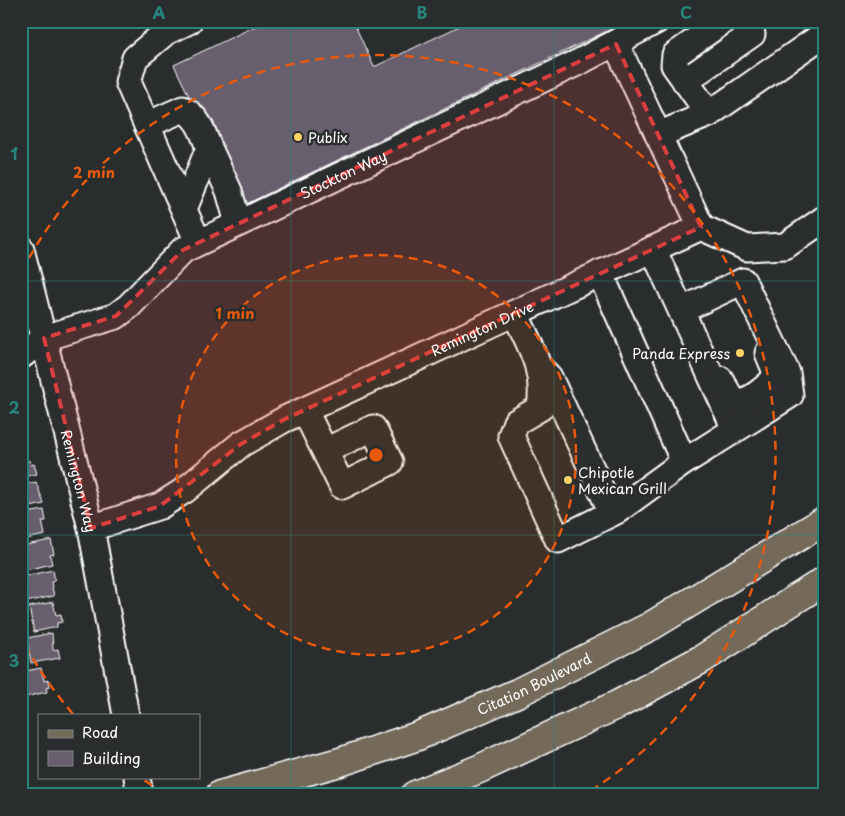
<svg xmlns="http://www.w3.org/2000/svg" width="845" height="816" font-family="'Playpen Sans',sans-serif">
	<rect width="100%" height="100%" fill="#2a2d2e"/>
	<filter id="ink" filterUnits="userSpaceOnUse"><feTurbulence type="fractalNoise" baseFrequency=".02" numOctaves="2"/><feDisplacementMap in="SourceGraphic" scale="10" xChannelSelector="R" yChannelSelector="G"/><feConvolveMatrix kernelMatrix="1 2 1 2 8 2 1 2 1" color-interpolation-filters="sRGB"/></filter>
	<g filter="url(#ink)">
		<path fill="#675e6e" stroke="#fff" d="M266,21h87l21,46 96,-46h158l-386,185 -68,-141z
			M25,451l2,10h3l1,4 3,-1 3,10 -16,3v-25z
			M36,482l8,22 -23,5v-24z
			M44,510l2,11h-4l3,14 -24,5v-26z
			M51,540l3,14 -4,1 2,9 -31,7v-25z
			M53,570l2,11 -4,1 3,14 -33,7v-26z
			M53,602l3,13 5,-1 1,8 -5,1v4l-23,5 -5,-25z
			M52,633l1,17 5,-1 2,9 -29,5 -4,-25z
			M41,668l3,13 5,-1 1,7 -4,1 1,4 -22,5 -1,-3 -3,1v-23z"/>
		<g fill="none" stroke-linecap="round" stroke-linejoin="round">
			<g stroke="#fff" stroke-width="29">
				<g id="minor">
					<path d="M189,21l-23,11 -31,26 -7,24 70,160"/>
					<path d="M685,81l67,-47 -10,-13"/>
					<path d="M709,114l-35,-49 1,-10 48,-34"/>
					<path d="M147,125l36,-16c15,8 20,23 26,39l-25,61"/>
					<path d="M658,135l51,-21 115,-80"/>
					<path d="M209,148l20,43 9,32"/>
					<path d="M701,227l46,21 38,-2 39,-27"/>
					<path id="s1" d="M21,249l70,279 35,187"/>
					<path d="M653,249l82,180"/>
					<path d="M600,273l84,189 106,-67 -3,-22 -44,-92 -61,29"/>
					<path d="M515,313c15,33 31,57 25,95l-24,14 -5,14 47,104 60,-30 66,-48"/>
					<path id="s2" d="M21,356l23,-18 72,-22 13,-10 54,-56 398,-189 75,-40"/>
					<path d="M543,371l6,6 63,136"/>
					<path d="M720,379l12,21c16,6 31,-11 42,-20l1,-10 -7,-17"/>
					<path d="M305,411l37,75 48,-24 -17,-34 -48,23"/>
					<path id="s3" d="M91,528l69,-22 25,-16 56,-46 44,-25 416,-192 -85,-183"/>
					<path d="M137,777l3,18"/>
				</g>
			</g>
			<g stroke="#fff" stroke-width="31">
				<g id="major">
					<path id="s4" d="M220,795l120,-33 78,-26 99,-43 134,-67 173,-105"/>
					<path d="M415,795l64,-26 140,-65 83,-45 122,-78"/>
				</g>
			</g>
			<use href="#minor" stroke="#2a2d2e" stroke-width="25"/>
			<use href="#major" stroke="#746a5a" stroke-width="28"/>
		</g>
	</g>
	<path fill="#da3e3e" fill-opacity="0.2" stroke="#da3e3e" stroke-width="4" stroke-dasharray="10 6" stroke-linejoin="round" d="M616,44l85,183 -416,192 -44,25 -81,62 -69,22 -47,-190 72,-22 67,-66z"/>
	<path fill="none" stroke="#27847c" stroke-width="1" stroke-opacity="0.55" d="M291,21v774M554,21v774M21,281h803M21,535h803"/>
	<circle cx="376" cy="455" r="200" fill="#e8590c" fill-opacity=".12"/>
	<g fill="none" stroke="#e8590c" stroke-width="2.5" stroke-dasharray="9 6">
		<circle cx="376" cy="455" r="200"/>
		<path d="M165 793A399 399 0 0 1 141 778M73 714A399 399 0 0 1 22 639M22 271A399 399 0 1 1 587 793"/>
	</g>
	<g fill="#ffd166" stroke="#2a2d2e" stroke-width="2">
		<circle cx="298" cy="137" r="5"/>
		<circle cx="740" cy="353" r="5"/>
		<circle cx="568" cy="480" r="5"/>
	</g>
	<g text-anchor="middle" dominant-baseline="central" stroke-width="5" stroke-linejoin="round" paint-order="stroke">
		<g font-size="14" fill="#fff" stroke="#2a2d2e" text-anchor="start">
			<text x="308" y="137">Publix</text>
			<text x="730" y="353" text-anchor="end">Panda Express</text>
			<text x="578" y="472">Chipotle<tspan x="578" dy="16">Mexican Grill</tspan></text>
		</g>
		<g font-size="14" fill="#fff" stroke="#2a2d2e">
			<text stroke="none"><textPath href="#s2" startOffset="376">Stockton Way</textPath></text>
			<text stroke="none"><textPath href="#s3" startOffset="442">Remington Drive</textPath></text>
			<text stroke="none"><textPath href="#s1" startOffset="239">Remington Way</textPath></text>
			<text stroke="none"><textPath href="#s4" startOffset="334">Citation Boulevard</textPath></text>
		</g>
	</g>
	<circle cx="376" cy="455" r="8" fill="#e8590c" stroke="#2a2d2e" stroke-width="2.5"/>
	<g font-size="15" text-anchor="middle" font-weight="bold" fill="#e8590c" stroke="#2a2d2e" stroke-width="5" stroke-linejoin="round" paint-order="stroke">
		<text x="94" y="178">2 min</text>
		<text x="235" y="319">1 min</text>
	</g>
	<rect width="845" height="816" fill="none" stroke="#2a2d2e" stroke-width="55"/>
	<rect x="38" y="714" width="162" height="65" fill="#2a2d2e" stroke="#7f8182"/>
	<rect x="48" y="730" width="25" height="8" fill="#746a5a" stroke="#7f8182"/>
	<text x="82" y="738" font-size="15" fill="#ffffff">Road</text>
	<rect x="48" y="751" width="25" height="15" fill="#675e6e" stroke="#7f8182"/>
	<text x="82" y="764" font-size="15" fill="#ffffff">Building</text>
	<rect x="28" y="28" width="790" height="760" fill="none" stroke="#27847c" stroke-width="2"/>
	<g font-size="16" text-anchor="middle" font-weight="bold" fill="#27847c">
		<text x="159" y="19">A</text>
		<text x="422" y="19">B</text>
		<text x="686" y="19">C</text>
		<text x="14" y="160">1</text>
		<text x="14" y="414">2</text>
		<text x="14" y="667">3</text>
	</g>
</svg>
